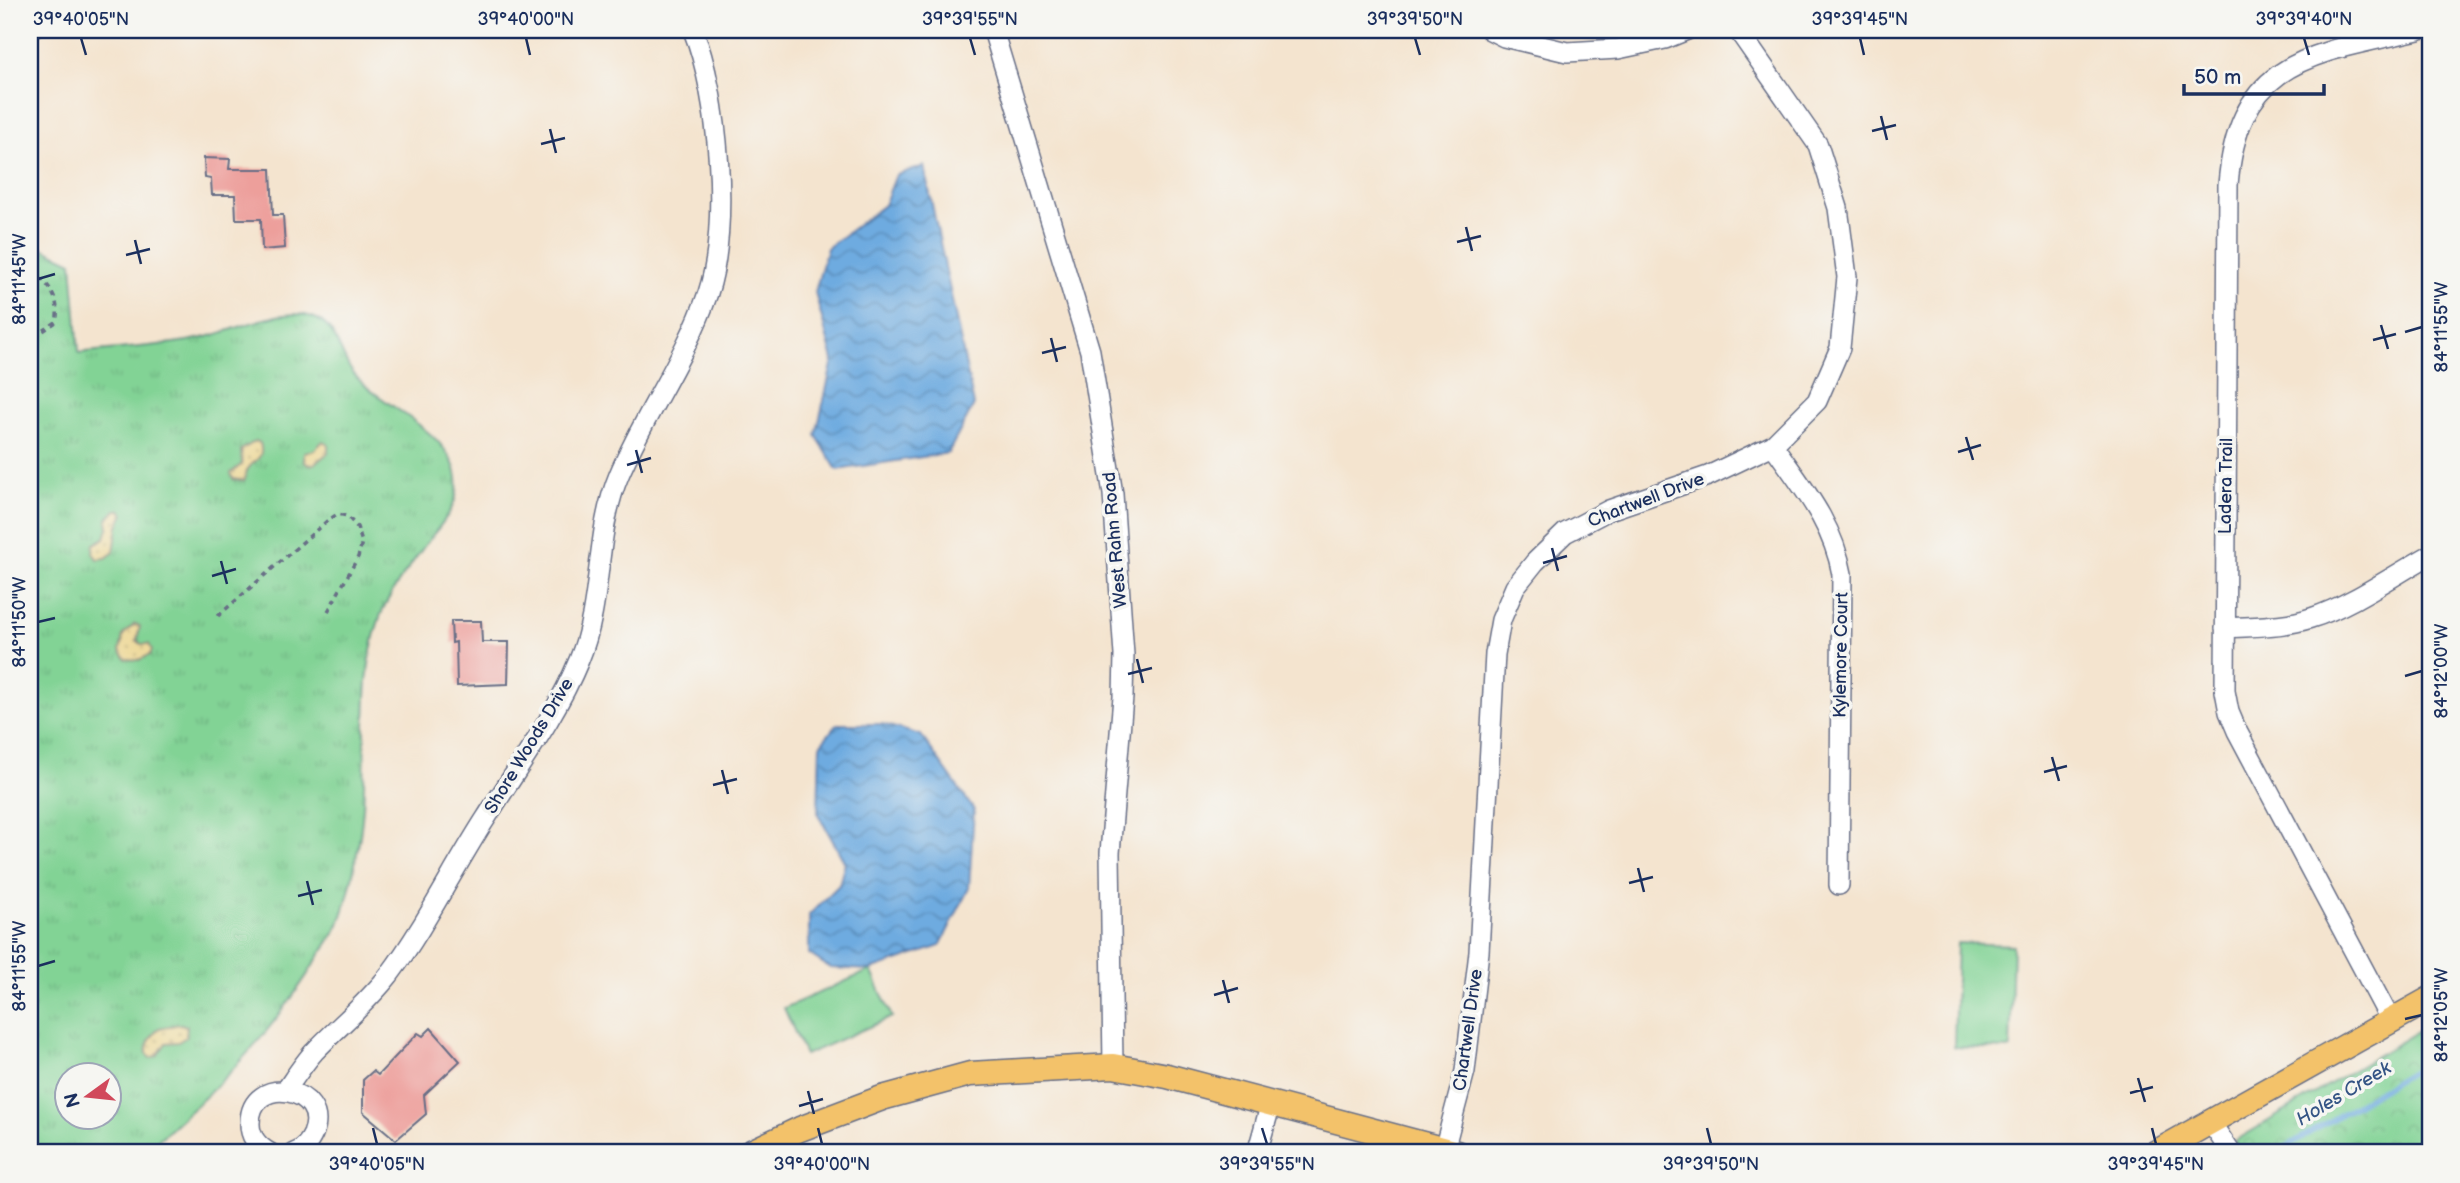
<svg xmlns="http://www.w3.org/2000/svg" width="2460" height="1183" font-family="'Balsamiq Sans',sans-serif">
	<defs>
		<pattern id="grass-tufts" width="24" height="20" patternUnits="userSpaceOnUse" patternTransform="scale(1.75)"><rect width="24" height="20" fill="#82d395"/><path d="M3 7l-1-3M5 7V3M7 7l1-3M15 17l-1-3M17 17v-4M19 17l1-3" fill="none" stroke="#70b583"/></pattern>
		<pattern id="sand-dots" width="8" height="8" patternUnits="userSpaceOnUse" patternTransform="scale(1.75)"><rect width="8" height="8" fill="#eeda9e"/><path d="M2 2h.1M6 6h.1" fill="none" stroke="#ccbb8a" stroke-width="1.8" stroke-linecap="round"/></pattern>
		<pattern id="park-crowns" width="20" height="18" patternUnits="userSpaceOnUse" patternTransform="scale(1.75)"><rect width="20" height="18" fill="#82d395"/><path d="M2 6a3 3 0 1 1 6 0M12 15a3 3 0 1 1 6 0" fill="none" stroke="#70b583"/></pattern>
		<pattern id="water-waves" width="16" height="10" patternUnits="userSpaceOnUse" patternTransform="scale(1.75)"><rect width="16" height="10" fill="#6eabe0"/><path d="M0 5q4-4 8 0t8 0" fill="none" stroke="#5a8cb9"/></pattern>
	</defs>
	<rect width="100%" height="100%" fill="#f6f6f2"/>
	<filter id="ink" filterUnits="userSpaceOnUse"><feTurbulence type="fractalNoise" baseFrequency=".0143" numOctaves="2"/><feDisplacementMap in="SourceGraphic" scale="14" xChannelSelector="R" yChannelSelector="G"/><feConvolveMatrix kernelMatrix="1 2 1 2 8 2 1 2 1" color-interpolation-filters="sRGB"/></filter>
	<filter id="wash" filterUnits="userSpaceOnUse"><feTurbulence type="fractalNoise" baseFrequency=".00686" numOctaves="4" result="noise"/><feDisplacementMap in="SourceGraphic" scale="28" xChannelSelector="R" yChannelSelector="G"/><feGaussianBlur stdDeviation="1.57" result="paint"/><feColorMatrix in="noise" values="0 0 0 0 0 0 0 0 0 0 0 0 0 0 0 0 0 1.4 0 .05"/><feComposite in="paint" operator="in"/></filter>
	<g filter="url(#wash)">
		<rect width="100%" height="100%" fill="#f4e4cf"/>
		<path fill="url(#grass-tufts)" stroke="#4e817a" stroke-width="2" fill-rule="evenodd" d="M30,239l12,9 30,14 7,91c40,-5 83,-6 123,-15 32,-6 84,-35 115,-19 20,10 22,34 34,51 4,6 11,13 17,18 29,24 84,49 89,90 4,29 -19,49 -34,70 -15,21 -38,50 -45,75 -18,53 -11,129 -15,185 -2,31 -13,88 -24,116 -5,11 -13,22 -20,32 -37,62 -85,117 -140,165 -12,11 -24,23 -38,32h-111zM66,1074h42v42h-42z"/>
		<path fill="url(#sand-dots)" stroke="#84847e" stroke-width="2" d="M256,441l4,2c5,17 -7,17 -12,26 -3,3 -2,8 -4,12l-11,-2 -2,-6 11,-9 -1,-14z
			M323,441l5,3v9l-14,11 -6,1 -4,-4v-9l10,-2z
			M116,510h5l3,4 -6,12 -4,26 -8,6 -9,1 -4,-6 1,-9 11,-6 3,-10 -1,-8z
			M135,624l5,2 -3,14 4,4h8l3,6 -2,5 -11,5 -13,-1 -6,-8 3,-16z
			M180,1024l7,2 -1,11 -8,5 -12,1 -9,13 -7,2c-9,-9 2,-22 9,-30z"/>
		<path fill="url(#park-crowns)" stroke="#4e817a" stroke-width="2" d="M2430,1024v129h-188l-7,-12z"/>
		<path fill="#82d395" stroke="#4e817a" stroke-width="2" d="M1957,943l56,2 -3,104 -56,-2z
			M871,970l21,47 -87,38 -21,-47z"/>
		<path fill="url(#water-waves)" stroke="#446d9f" stroke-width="2" d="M924,166l50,239 -26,48 -111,17 -21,-35 17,-75 -18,-68 12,-44 57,-43 12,-30z
			M837,724h45l39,11 53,75 -5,78 -29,58 -69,24 -41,-2 -21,-14v-39l30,-30 6,-22 -27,-49 2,-69z"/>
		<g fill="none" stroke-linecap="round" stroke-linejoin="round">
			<path stroke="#6eabe0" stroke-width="5" d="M2276,1153l137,-82h17"/>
		</g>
		<g id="blocks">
			<path fill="#ed9f9b" d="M204,158l26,1 -1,10h42l2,46h10l2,33 -23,2 -1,-31h-25l-1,-24h-23l-1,-16 -6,-1z
				M451,621h30l1,21h27l-1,42 -51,2 -1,-44 -4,1z
				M431,1028l29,33 -36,34 2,19 -30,26 -33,-28v-32l10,-9 5,4 40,-42 5,3z"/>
		</g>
	</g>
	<g filter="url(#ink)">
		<use href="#blocks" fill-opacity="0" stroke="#676e86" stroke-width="2"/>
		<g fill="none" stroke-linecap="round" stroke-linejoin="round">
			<g stroke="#676e86" stroke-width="22">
				<path id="minor" d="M30,30h1
					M993,30l97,321 23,143 11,161 -1,42 -13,156 3,213
					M1490,30l14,7 63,15 51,-3 47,-10 22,-9
					M1773,445c29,42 60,78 69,129l-3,311
					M2225,628c29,-2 59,-1 86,-10 39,-12 83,-43 119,-63
					M2391,1021l-154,-290 -8,-19 -4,-21 3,-506c10,-128 87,-131 190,-155
					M286,1090c9,-13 18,-27 28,-38 25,-26 53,-49 75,-77 36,-48 64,-106 97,-157 32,-51 70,-102 93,-158 25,-60 15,-125 40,-185 26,-62 67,-118 89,-182 22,-66 11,-199 -15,-263
					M2210,1121l21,32
					M1444,1150l21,-79 14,-119 16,-298 6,-34 14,-33 20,-25 30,-29 44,-23 99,-34 65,-31 44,-44 23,-53 7,-71 -9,-69 -20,-63 -80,-115
					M270,1153c-11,-6 -20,-15 -20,-29 -1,-53 82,-36 63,10 -4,9 -10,16 -19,19
					M1257,1153l14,-50"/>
			</g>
			<g stroke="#676e86" stroke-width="27">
				<path id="major" d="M749,1153l51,-24 82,-31 88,-24 143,-8 54,10 290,77
					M2155,1153l275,-154"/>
			</g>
			<path stroke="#676e86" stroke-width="3.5" stroke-dasharray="5 5" stroke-linecap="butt" d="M30,275c20,4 31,28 26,47l-26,18
				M218,616l110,-96 10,-6 9,2 10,11 5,15 -4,15 -32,58"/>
			<use href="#minor" stroke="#fff" stroke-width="19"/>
			<use href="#major" stroke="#f3c26a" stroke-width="24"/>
		</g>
	</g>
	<path fill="none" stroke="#1b2f5e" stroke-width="2.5" d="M81,38l5,17M526,38l4,17M970,38l5,17M1415,38l5,17M1860,38l4,17M2304,38l5,17M1881,116l6,24M550,129l6,24M1872,131l24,-6M541,144l24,-6M1466,227l6,24M135,240l6,24M1457,242l24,-6M126,255l24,-6M38,279l17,-5M2381,325l7,24M2405,332l17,-5M1051,338l6,24M2373,340l23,-6M1042,353l24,-6M1966,437l7,23M636,450l6,23M1958,452l23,-7M627,465l24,-7M1552,548l6,23M221,561l6,23M1543,563l24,-7M212,576l24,-7M38,622l17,-4M1137,659l6,24M1128,674l24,-6M2405,676l17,-5M2052,757l7,24M722,770l6,24M2044,772l23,-6M713,785l24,-6M1638,868l6,24M307,881l6,24M1629,883l24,-6M298,896l24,-6M38,966l17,-5M1223,980l6,23M1214,995l24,-7M2405,1019l17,-4M2138,1078l7,24M808,1091l6,23M2130,1093l23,-6M799,1106l24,-7M373,1128l4,16M818,1128l4,16M1262,1128l5,16M1707,1128l4,16M2152,1128l4,16"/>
	<g text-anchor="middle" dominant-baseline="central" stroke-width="7" stroke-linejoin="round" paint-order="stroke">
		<g font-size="18" fill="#1b2f5e" stroke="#f6f6f2">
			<text transform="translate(2226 486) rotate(-89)">Ladera Trail</text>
			<text transform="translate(1646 500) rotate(-21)">Chartwell Drive</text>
			<text transform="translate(1115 540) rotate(-95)">West Rahn Road</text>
			<text transform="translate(1841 655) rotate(-89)">Kylemore Court</text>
			<text transform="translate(529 746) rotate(-59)">Shore Woods Drive</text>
			<text transform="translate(1468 1030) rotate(-82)">Chartwell Drive</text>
		</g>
		<g font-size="19" font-style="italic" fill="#345485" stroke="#f6f6f2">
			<text transform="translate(2344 1094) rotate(-31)">Holes Creek</text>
		</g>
	</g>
	<rect width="2460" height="1183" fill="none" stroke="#f6f6f2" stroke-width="77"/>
	<g transform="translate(88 1096) rotate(255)"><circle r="33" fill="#f6f6f2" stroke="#9ea6b7" stroke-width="2"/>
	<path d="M0-5L12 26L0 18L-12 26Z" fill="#d1495b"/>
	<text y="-10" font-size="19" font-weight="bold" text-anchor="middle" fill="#1b2f5e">N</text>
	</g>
	<path d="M2184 84v10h140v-10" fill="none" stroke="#1b2f5e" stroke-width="3.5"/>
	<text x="2194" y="84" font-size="21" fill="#1b2f5e" stroke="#f6f6f2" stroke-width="5" paint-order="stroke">50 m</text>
	<rect x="38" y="38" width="2384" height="1106" fill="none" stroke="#1b2f5e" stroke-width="2.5"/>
	<g font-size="18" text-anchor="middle" fill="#1b2f5e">
		<text x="81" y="25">39°40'05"N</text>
		<text x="526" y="25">39°40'00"N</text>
		<text x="970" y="25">39°39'55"N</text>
		<text x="1415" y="25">39°39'50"N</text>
		<text x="1860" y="25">39°39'45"N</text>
		<text x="2304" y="25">39°39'40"N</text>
		<text transform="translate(19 279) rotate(-90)" y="6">84°11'45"W</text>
		<text transform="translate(2441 327) rotate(-90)" y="6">84°11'55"W</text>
		<text transform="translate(19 622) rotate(-90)" y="6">84°11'50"W</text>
		<text transform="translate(2441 671) rotate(-90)" y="6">84°12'00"W</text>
		<text transform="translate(19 966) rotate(-90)" y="6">84°11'55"W</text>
		<text transform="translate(2441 1015) rotate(-90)" y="6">84°12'05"W</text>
		<text x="377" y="1170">39°40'05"N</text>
		<text x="822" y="1170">39°40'00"N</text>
		<text x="1267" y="1170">39°39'55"N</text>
		<text x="1711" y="1170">39°39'50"N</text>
		<text x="2156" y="1170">39°39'45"N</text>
	</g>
</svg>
